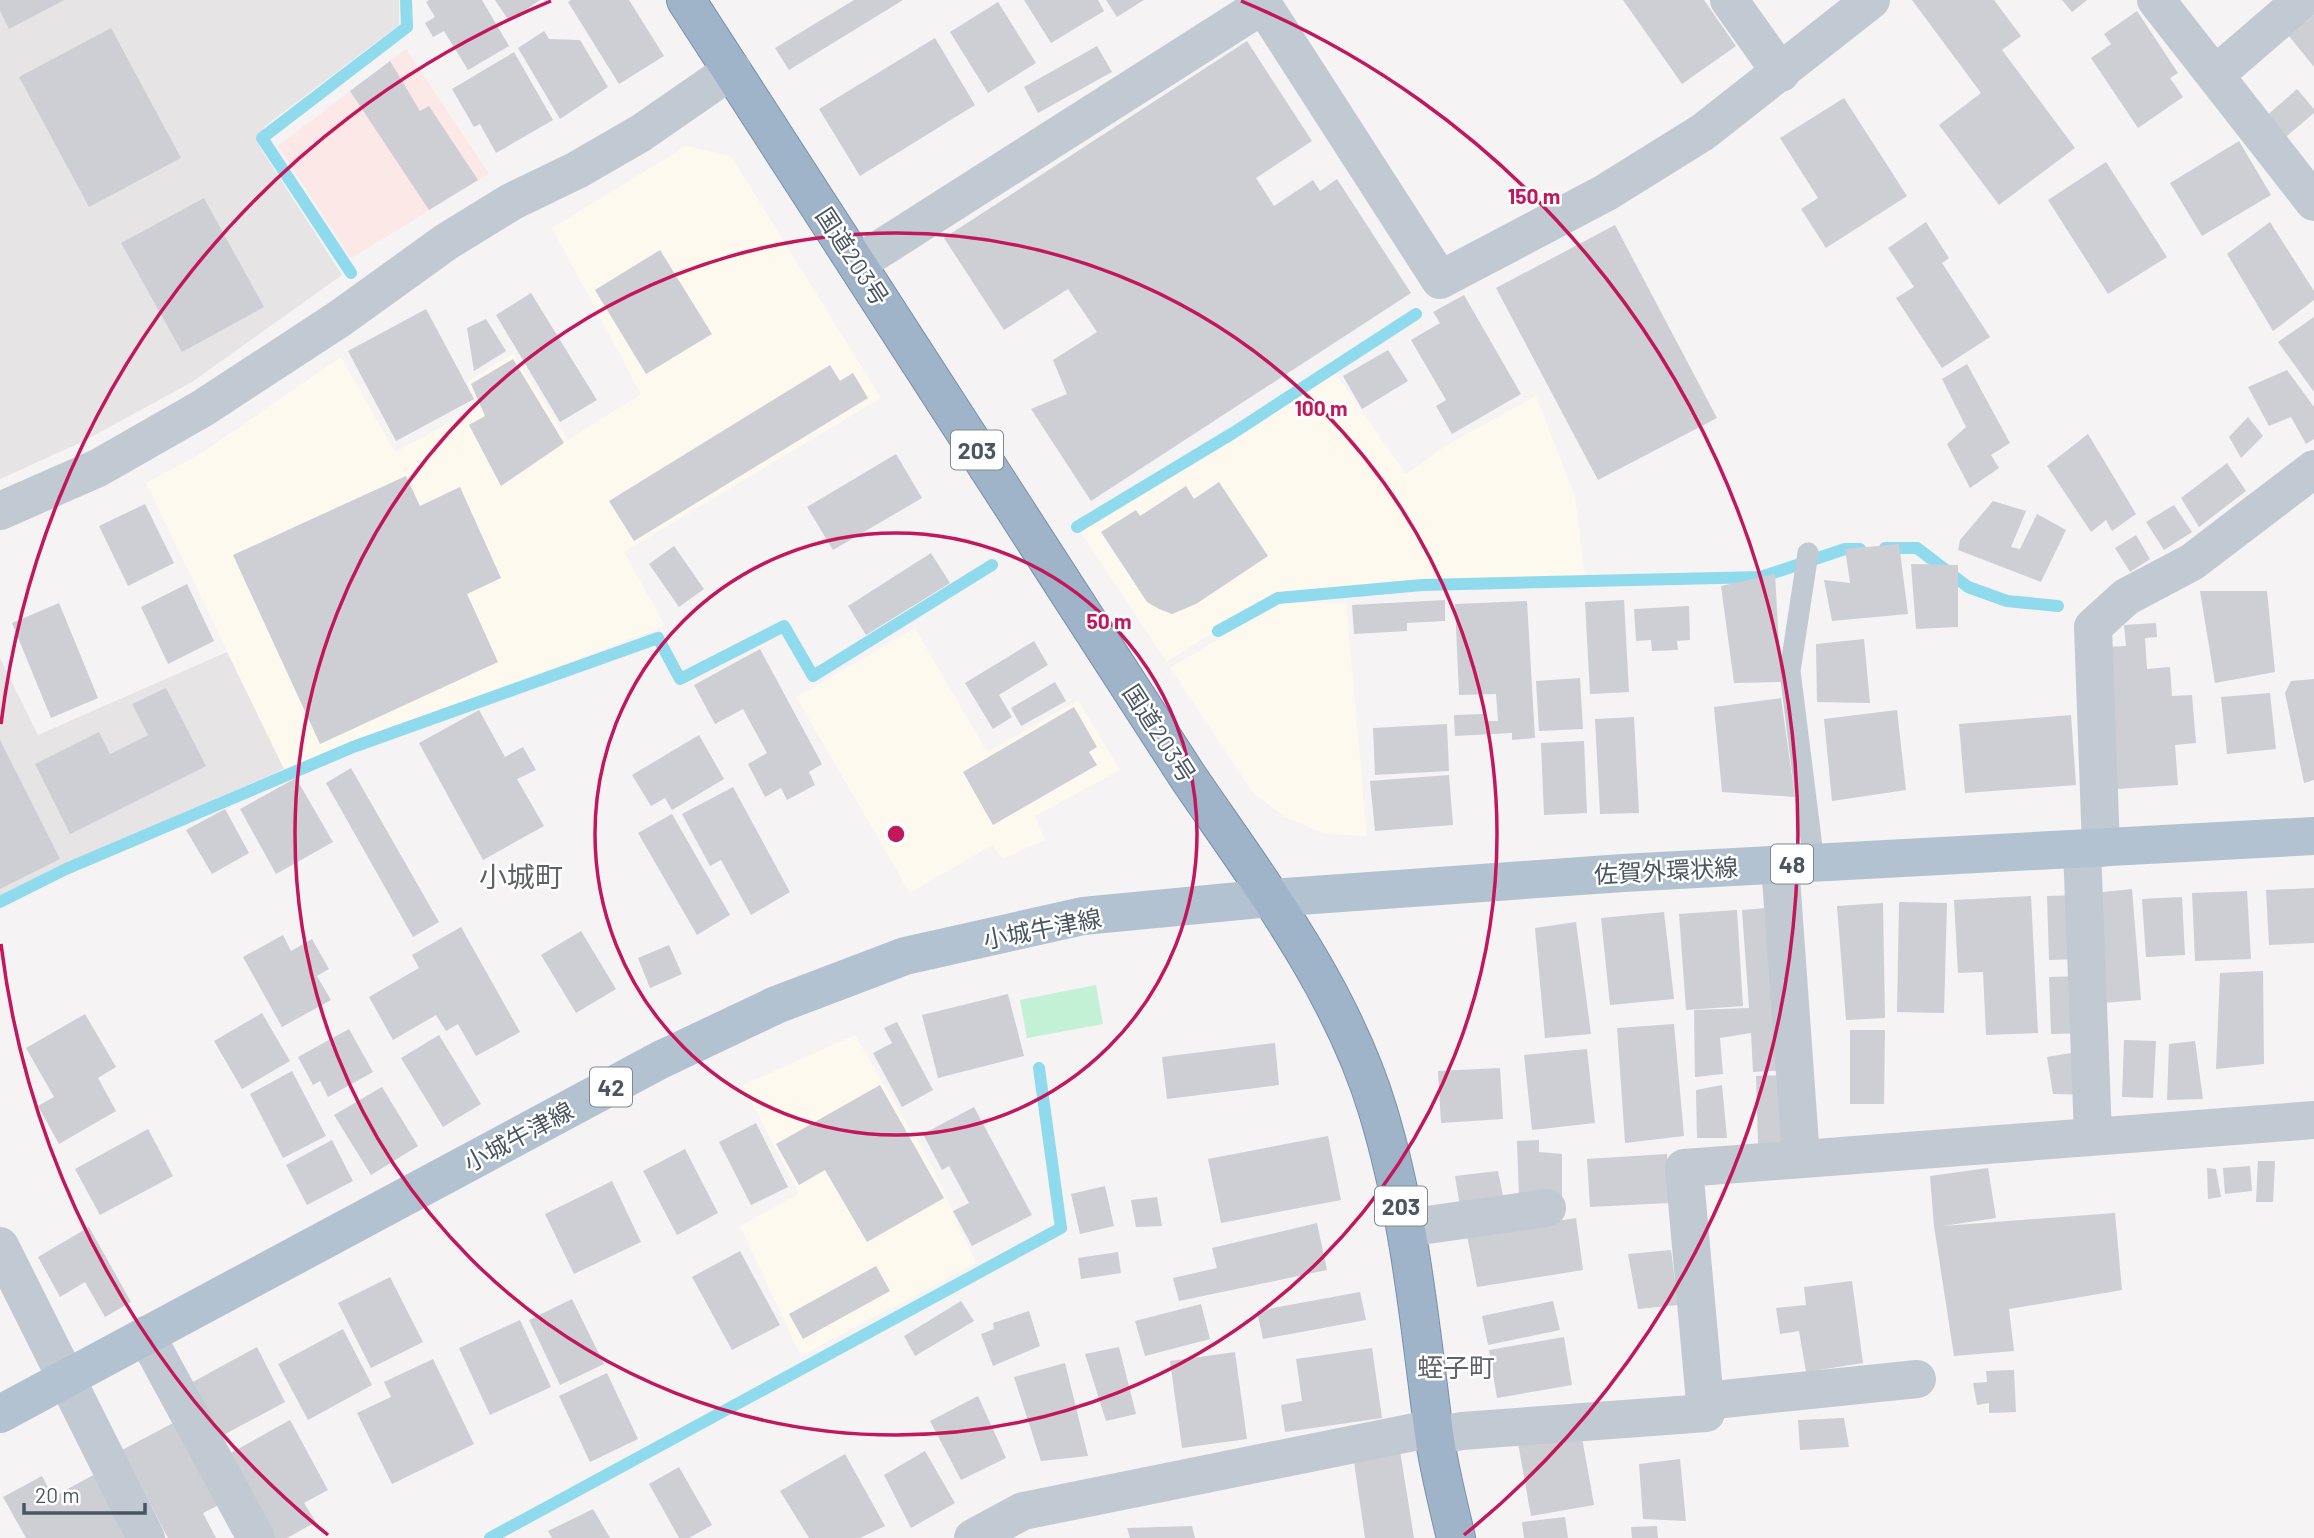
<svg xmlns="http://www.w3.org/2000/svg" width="2314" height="1538" font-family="Barlow,'Noto Sans JP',sans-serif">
	<rect width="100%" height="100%" fill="#f5f3f3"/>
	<path fill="#fdf9ef" d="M686,146l45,10 150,242 -257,154 41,74 -381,143 -138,-286 54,-29 141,-97 54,95 84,-45 -12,-25 46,-29 55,87 73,-46 -89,-166z
		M1335,373l71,101 39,-28 91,-50 39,100 10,81 -165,3 -146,13 -107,69 -87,-131 157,-93z
		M1279,603h67l21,233 -42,-2 -40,-17 -32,-24 -83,-125z
		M915,628l72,124 91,-52 42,70 -85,46 10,24 -42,19 -11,-14 -82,48 -114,-196z
		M855,1035l78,133 43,95 -175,93 -61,-130 59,-32 -56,-109z"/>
	<path fill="#e6e4e5" d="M0,0h399v25l-134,101 -6,20 83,129 -150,107 -108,59 -84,38z
		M227,652l57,117 -220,96 -64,32v-239l38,77z"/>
	<path fill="#fce8e6" d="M406,49l83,125 -138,84 -73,-112z"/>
	<path fill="#c3f1d5" d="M1096,985l7,39 -76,14 -7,-38z"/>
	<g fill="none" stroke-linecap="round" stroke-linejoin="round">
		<path stroke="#90daee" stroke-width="12" d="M351,273l-89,-135 145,-111 -1,-27
			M1077,527l156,-94 183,-119
			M1885,548h32l51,39 39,14 51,5
			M1218,631l60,-33 144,-13 339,-8 84,-28h15
			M0,902l66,-33 287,-122 305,-109 22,41 104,-53 29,50 179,-111
			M490,1538l571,-310 -22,-160"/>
	</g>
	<path fill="#cdcfd5" d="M0,0h64l-55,29 -9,-18z
		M429,0h53l27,46 -41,24 -24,-39 -11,6 -8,-14 10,-6 -9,-15z
		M495,0h45l-31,21z
		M571,0h58l35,56 -45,28 -51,-82z
		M854,0h49l-114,70 -14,-22z
		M1024,0h74l6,11 -53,32z
		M1106,0h38l-27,17z
		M1623,0h81l32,46 -54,38z
		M1912,0h82l27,36 -19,14 73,98 -76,57 -60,-80 42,-32z
		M2062,0h25l-15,12z
		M998,2l38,61 -48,30 -38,-61z
		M2137,11l41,62 -8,5 13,19 -45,31 -47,-70 20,-14 -7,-10z
		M2314,15v52l-25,-31z
		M111,28l70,130 -92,49 -70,-130z
		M544,31l5,8 31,1 28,47 -48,32 -42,-71z
		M935,38l40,67 -115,71 -41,-67z
		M1247,41l65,100 -56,37 18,28 39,-26 7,11 17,-12 74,114 -320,208 -60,-92 36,-15 -14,-34 44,-28 -29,-43 -64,41 -60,-92z
		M1097,46l15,26 -74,41 -14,-26z
		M514,52l39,68 -57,33 -16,-29 -6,3 -22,-38z
		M390,61l30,50 9,-5 49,74 -49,30 -79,-119z
		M2297,89l17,20v4l-32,27 -18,-22z
		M1844,98l63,98 -81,52 -25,-39 17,-11 -38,-60z
		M2239,141l32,54 -69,41 -32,-53z
		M2106,162l61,95 -59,37 -60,-94z
		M204,198l60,109 -82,45 -61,-109z
		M1926,222l23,36 -7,5 48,74 -48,31 -46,-70 18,-11 -26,-39z
		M2270,222l44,69v9l-41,31 -46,-77z
		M1615,225l102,193 -119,62 -102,-192z
		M660,250l52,84 -66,40 -51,-84z
		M531,293l66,107 -37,22 -64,-107z
		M1464,295l57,99 -69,40 -16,-28 10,-6 -35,-60 29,-17 -7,-11z
		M426,309l48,90 -78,42 -48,-90z
		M2314,317v75l-36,-50z
		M486,319l20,32 -32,20 -7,-43z
		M1388,350l20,31 -46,28 -19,-33z
		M513,359l51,84 -63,43 -32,-61 16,-9 -14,-32z
		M1967,364l43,79 -19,12 8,13 -29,20 -23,-44 19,-17 -24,-48z
		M830,365l10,16 13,-8 15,25 -234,143 -25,-40z
		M2287,370l27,37v32l-8,5 -15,-27 -22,9 -21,-39z
		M2248,417l15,19 -22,22 -12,-21z
		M2088,434l48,80 -24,17 -6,-11 -15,12 -44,-66z
		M896,454l26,44 -89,52 -26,-43z
		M2227,463l19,28 -47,36 -18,-29z
		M406,476l14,30 40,-19 41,91 -34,16 31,68 -178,82 -87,-189z
		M1219,482l49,74 -72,48 -24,10 -13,-5 -12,-7 -46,-70 35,-22 4,6 46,-30 8,13z
		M1993,501l33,10 -15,36 9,2 17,-35 29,16 -25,52 -83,-32 2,-10z
		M145,504l29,59 -46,23 -29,-60z
		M2174,505l18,27 -28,18 -18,-28z
		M2136,535l14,24 -20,13 -15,-24z
		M1899,544l9,70 -76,7 -8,-41 26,3 -5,-34z
		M674,546l30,43 -25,18 -30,-43z
		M931,553l19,30 -84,52 -18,-29z
		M1911,564l47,1v62l-42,2z
		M1775,574l6,108 -47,1 -13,-97z
		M187,584l27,57 -46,23 -27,-57z
		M2200,591h67l8,81 -60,11z
		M1445,600v21l-38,2v8l-53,3 -2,-29z
		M1624,600l5,92 -39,2 -5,-92z
		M1527,601l8,137 -23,2v-7l-57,3 -1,-21 29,-1 1,7h14l-2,-27 -37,1 -4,-91z
		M59,603l39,95 -47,20 -39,-95z
		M1689,606l1,34 -13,1 1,9 -26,1 -1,-11 -15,1 -2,-32z
		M2156,623l1,14 -12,1 2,31 23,-2 2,29 20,-1 4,48 -21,2 3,40 -62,4 -10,-142 20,-1 -2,-21z
		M1864,639l6,64 -53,-1 -1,-58z
		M1034,641l14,24 -49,30 13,22 -19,12 -28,-46z
		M760,649l62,115 -13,8 6,13 -28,15 -6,-12 -16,9 -17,-33 19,-11 -24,-44 -28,15 -21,-39z
		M1580,678l3,51 -44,2 -3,-50z
		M2314,679v101l-10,3 -19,-90 6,-12z
		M1055,682l11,19 -45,25 -10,-18z
		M166,688l40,78 -136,68 -35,-70 64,-32 11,22 38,-19 -16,-31z
		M2270,693l6,56 -49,5 -6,-57z
		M1781,698l14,99 -73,-5 -8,-85z
		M1074,707l23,40 -8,5 8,13 -104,60 -30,-53z
		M479,710l26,47 18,-10 13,23 -19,9 27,47 -61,34 -64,-117z
		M1897,710l9,80 -74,11 -8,-82z
		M2071,715l5,70 -111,8 -6,-69z
		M1634,717l5,96 -39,1 -5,-95z
		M1447,724l2,47 -74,4 -2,-47z
		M699,735l25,44 -52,31 -7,-12 -14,8 -19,-31z
		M0,740l60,119 -60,30z
		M1584,741l3,72 -43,2 -3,-72z
		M351,768l88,154 -26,15 -87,-154z
		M1449,775l4,50 -78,6 -5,-50z
		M296,778l37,64 -57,32 -36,-65z
		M733,787l57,105 -39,23 -30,-55 -11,6 -28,-52z
		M225,809l24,44 -37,21 -26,-44z
		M672,814l58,101 -33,20 -59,-102z
		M2314,888v55l-45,2 -3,-55z
		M2132,889l9,111 -39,3 -8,-110z
		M2247,891l4,68 -56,2 -3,-68z
		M2079,895l2,64 -32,1 -2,-64z
		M2031,896l7,137 -52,2 -3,-63 -25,1 -4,-73z
		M2182,897l3,58 -39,2 -4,-58z
		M1899,902l48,1 -3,110 -47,-1z
		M1883,903l2,115 -39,2 -9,-114z
		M1779,907l12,163 -38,2 -2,-39 -31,5 3,36 -28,3 -1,-67 55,-2 -7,-98z
		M1737,910l6,96 -57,4 -7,-96z
		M1664,912l10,87 -64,6 -9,-87z
		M1576,922l15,112 -46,4 -10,-110z
		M461,927l59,105 -44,24 -18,-32 -12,7 -10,-16 -43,25 -24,-43 50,-29 -7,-13z
		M581,931l35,58 -40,24 -35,-58z
		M283,935l8,16 21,-12 17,30 -12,7 14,24 -49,27 -39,-70z
		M669,945l13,29 -32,14 -12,-30z
		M2263,971l1,93 -48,5 4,-96z
		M2084,976l2,57 -35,1 -2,-57z
		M1008,994l16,62 -86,22 -16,-63z
		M262,1013l28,48 -48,28 -28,-48z
		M85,1014l31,53 -18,11 18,33 -57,33 -21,-38 16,-9 -28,-49z
		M897,1022l36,68 -31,17 -29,-54 19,-10 -8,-15z
		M1674,1024l10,112 -59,7 -8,-115z
		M349,1029l24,43 -45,25 -8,-16 -7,4 -15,-28z
		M1850,1030h35l-1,74h-34z
		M439,1035l42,69 -38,23 -42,-69z
		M2124,1040l32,1 -3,57 -31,-1z
		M2195,1041l8,58 -36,1 2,-56z
		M1275,1043l4,42 -112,14 -5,-42z
		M1587,1049l8,74 -63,7 -8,-75z
		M2090,1050l6,45 -43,-1 -6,-37z
		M1500,1068l3,51 -62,4 -3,-52z
		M292,1071l34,65 -43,22 -33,-64z
		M1792,1075l1,68 -35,1 -2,-68z
		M880,1085l64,113 -77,44 -42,-72 -26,15 -23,-41z
		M1722,1085l5,53h-30l-1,-48z
		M382,1087l36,59 -47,29 -37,-60z
		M974,1107l58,108 -60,31 -19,-35 16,-8 -20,-37 -7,4 -19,-36z
		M756,1123l32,64 -37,18 -32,-63z
		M148,1129l25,47 -73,39 -25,-46z
		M1328,1136l13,64 -120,23 -13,-64z
		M332,1140l21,41 -46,24 -21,-40z
		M1539,1140v12l23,2v47l-43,-3 -2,-57z
		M685,1149l33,64 -41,22 -34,-64z
		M1667,1154l3,49 -80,4 -3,-48z
		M2258,1161h17l-2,41h-17z
		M2250,1166l2,25 -27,3 -2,-26z
		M1988,1168l8,50 -53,8 172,-13 7,77 -113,19 5,42 -60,5 -20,-130 -4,-50z
		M2207,1168l9,1 5,28 -13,2z
		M1498,1171l7,35 -44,7 -6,-37z
		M612,1181l29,61 -67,32 -29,-60z
		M1105,1186l9,40 -34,8 -9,-40z
		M1157,1197l5,29 -26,1 -5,-27z
		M1576,1218l7,52 -106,17 -10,-52z
		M1317,1223l10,47 -148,31 -6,-23 44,-10 -5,-20z
		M89,1227l42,75 -26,15 -20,-35 -25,15 -22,-40z
		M1671,1250l7,55 -40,4 -10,-55z
		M740,1251l40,74 -48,25 -40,-73z
		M1118,1252l3,21 -40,6 -3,-21z
		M876,1266l14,25 -87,48 -14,-25z
		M390,1277l33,65 -52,26 -33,-65z
		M1852,1281l11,82 -57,9 -7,-41 -19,3 -4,-26 30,-3 -2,-18z
		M1360,1292l6,28 -103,19 -6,-28z
		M572,1299l32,65 -44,21 -31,-65z
		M961,1301l13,20 -59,35 -11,-20z
		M1553,1301l7,29 -72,15 -6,-29z
		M1201,1304l9,35 -65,17 -10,-35z
		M1029,1311l11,35 -47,20 -12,-32 13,-5 -1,-6z
		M520,1320l31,67 -61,28 -31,-67z
		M343,1329l29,56 -64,35 -30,-56z
		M1564,1337l8,48 -75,13 -8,-48z
		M257,1347l28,55 -67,36 -29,-54z
		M1119,1347l17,67 -30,7 -21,-67z
		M1372,1348l10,70 -97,14 -4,-27 21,-4 -6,-42z
		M1235,1352l12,87 -65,9 -12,-87z
		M433,1359l41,85 -82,40 -35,-71 34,-16 -7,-15z
		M1065,1363l23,93 -47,5 -27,-84z
		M2014,1370l2,42 -27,1v-10l-12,2 -4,-22 14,-1 -1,-11z
		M607,1373l31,66 -48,23 -31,-66z
		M978,1396l28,62 -45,22 -31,-59z
		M1844,1418l5,29 -49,3 -2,-30z
		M290,1420l38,70 -24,13 12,19 -29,16h-14l-46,-83z
		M175,1422l44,83 -16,8 13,25h-48l-46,-88z
		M1581,1432l13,73 -63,11 -13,-73z
		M925,1451l30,52 -44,25 -27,-53z
		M1400,1451l14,87h-49l-12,-83z
		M845,1454l40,72 -25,12h-51l-29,-47z
		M1680,1459l6,62 -43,-2 -4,-55z
		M679,1467l33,58 -23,13h-10l-30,-54z
		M97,1473l35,65h-106l-23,-41 39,-21 11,21z
		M593,1509l17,29h-58l-4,-7z
		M1565,1517l3,21h-44l-2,-16z
		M1192,1526l3,12h-65l-3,-10z
		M1657,1526l1,12h-26l-1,-11z"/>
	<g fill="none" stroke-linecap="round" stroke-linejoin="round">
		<g stroke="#7690ad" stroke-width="40">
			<path id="trunk" d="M686,0l502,777c71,104 153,211 190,334 32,105 42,215 56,323 5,35 14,70 22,104"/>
		</g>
		<path stroke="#c1cad2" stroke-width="21" d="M1808,553l-18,118 24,192"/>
		<path stroke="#c1cad2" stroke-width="38" d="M1260,0l180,280 165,-87 98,-61 168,-132
			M1729,0l52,73
			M2156,0l158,202
			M2215,75l87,-75
			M858,263l405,-258
			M0,511l98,-43 105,-60 136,-89 107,-77 65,-40 66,-32 64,-37 91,-63
			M2101,848l-8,-221 33,-30 66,-35 122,-93
			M2082,849l11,286
			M1780,864l21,294
			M1406,1228l141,-20
			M0,1246l146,292
			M146,1335l110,203
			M1705,1401l212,-22
			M1434,1436l28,-5 244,-18 -22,-245 630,-48
			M973,1538l50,-27 411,-83"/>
		<path stroke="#b3c2d1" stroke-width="38" d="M0,1414l660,-354 116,-55 129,-49 178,-40 188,-18 352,-25 691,-37"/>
		<use href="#trunk" stroke="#9fb4c9" stroke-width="38"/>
	</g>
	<g fill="none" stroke="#c2185b" stroke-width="3.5">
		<circle cx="896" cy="834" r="301"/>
		<circle cx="896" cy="834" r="601"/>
		<path d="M328 1535A902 902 0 0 1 1 944M1 724A902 902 0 0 1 551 1M1241 1A902 902 0 0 1 1464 1535"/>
	</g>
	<g text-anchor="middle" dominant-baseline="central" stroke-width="5" stroke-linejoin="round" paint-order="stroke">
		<g fill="#fff" stroke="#808990" stroke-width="2">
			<rect x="951" y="430.5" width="52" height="39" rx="5"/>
			<rect x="1771" y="844.5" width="42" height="39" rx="5"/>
			<rect x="590" y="1067.5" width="42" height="39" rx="5"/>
			<rect x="1375" y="1186.5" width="52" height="39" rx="5"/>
		</g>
		<g font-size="23" font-weight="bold" fill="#4a5661">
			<text x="977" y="450">203</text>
			<text x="1792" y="864">48</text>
			<text x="611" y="1087">42</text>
			<text x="1401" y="1206">203</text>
		</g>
		<g font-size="24" fill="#4a5661" stroke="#fff">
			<text transform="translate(853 256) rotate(57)">国道203号</text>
			<text transform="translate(1160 733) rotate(57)">国道203号</text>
			<text transform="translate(1666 870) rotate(-3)">佐賀外環状線</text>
			<text transform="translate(1042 928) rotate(-11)">小城牛津線</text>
			<text transform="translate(518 1136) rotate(-28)">小城牛津線</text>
		</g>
		<g font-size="26" fill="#5f6368" stroke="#fff">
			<text x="1456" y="1366">蛭子町</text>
		</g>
		<g font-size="28" fill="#5f6368" stroke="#fff">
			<text x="521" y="876">小城町</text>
		</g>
	</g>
	<circle cx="896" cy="834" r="10" fill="#c2185b" stroke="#fff" stroke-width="3.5"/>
	<g font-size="21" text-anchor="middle" font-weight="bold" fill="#c2185b" stroke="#fff" stroke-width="5" stroke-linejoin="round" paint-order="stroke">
		<text x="1534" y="204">150 m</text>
		<text x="1321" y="416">100 m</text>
		<text x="1109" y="629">50 m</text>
	</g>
	<path d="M24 1503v10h121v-10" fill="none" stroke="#4a5661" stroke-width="3.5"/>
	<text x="35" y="1503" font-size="21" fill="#4a5661" stroke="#ffffff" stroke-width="5" paint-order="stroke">20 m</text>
</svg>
